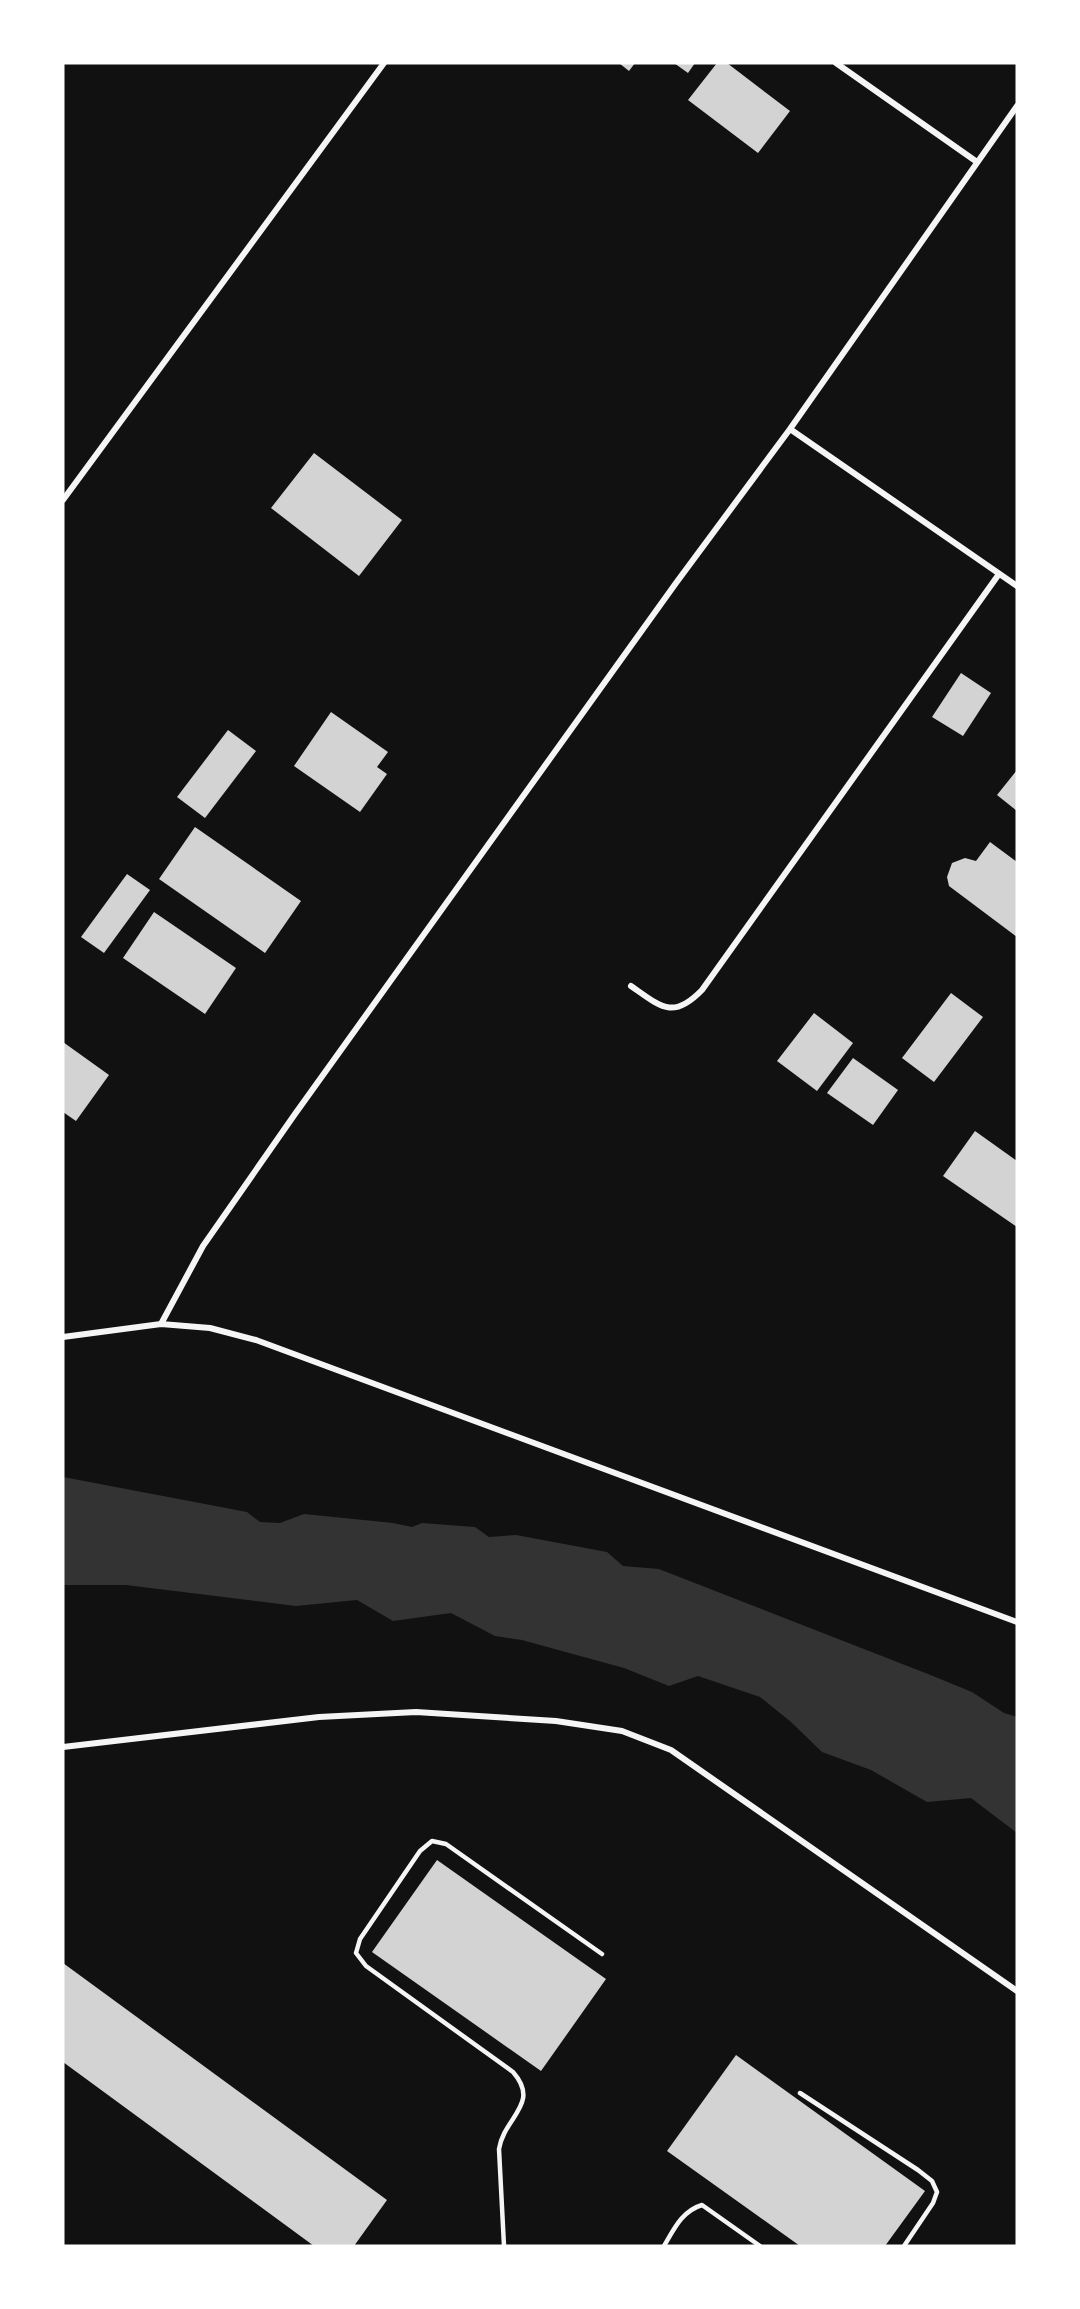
<svg xmlns="http://www.w3.org/2000/svg" width="1080" height="2309" font-family="Helvetica,sans-serif">
	<rect width="100%" height="100%" fill="#111"/>
	<path fill="#333" d="M63,1477l184,35 13,10 20,1 24,-9 89,9 19,4 10,-4 53,4 14,10 27,-2 91,17 16,14 36,3 269,105 44,18 32,21 13,4v116l-46,-35 -44,4 -56,-32 -49,-18 -31,-30 -31,-25 -62,-21 -29,10 -45,-18 -102,-28 -27,-4 -44,-23 -58,8 -36,-21 -61,6 -170,-21h-63z"/>
	<path fill="#d3d3d3" d="M619,63h16l-6,8z
		M674,63h21l-7,10z
		M717,63h10l63,48 -32,42 -70,-53z
		M314,453l88,67 -43,56 -88,-68z
		M961,673l30,20 -28,43 -31,-19z
		M331,712l57,40 -11,15 10,7 -27,38 -66,-46z
		M228,730l28,21 -51,67 -28,-21z
		M1017,770v41l-20,-16z
		M195,827l106,74 -36,52 -106,-74z
		M990,842l27,20v75l-68,-51 -2,-9 5,-14 13,-5 11,3z
		M127,874l23,16 -46,63 -23,-16z
		M154,912l82,56 -31,46 -82,-56z
		M951,993l32,24 -49,65 -32,-24z
		M814,1013l39,30 -36,48 -40,-30z
		M63,1042l46,33 -33,46 -13,-9z
		M853,1058l45,32 -25,35 -46,-32z
		M975,1131l42,30v66l-74,-51z
		M437,1860l169,119 -65,92 -169,-119z
		M63,1963l324,237 -33,46h-40l-251,-184z
		M736,2055l189,136 -40,55h-85l-133,-95z"/>
	<g fill="none" stroke-linecap="round" stroke-linejoin="round">
		<path stroke="#f5f5f5" stroke-width="4.5" d="M800,2093l118,77 14,11 5,11 -4,11 -29,43
			M504,2246l-5,-97c5,-32 42,-45 14,-77l-147,-106 -10,-13 4,-14 60,-88 12,-10 14,3 156,110
			M664,2246c10,-17 18,-35 38,-41l58,41"/>
		<path stroke="#f5f5f5" stroke-width="6" d="M836,63l141,99
			M790,429l227,157
			M63,500l321,-437
			M631,986c30,21 42,34 71,4l297,-416
			M161,1324l42,-78 92,-132 381,-531 114,-154 227,-323
			M63,1337l98,-13 49,4 46,12 761,282
			M63,1747l256,-30 97,-5 140,9 66,10 49,19 346,241"/>
	</g>
	<rect width="1080" height="2309" fill="none" stroke="#ffffff" stroke-width="129"/>
</svg>
